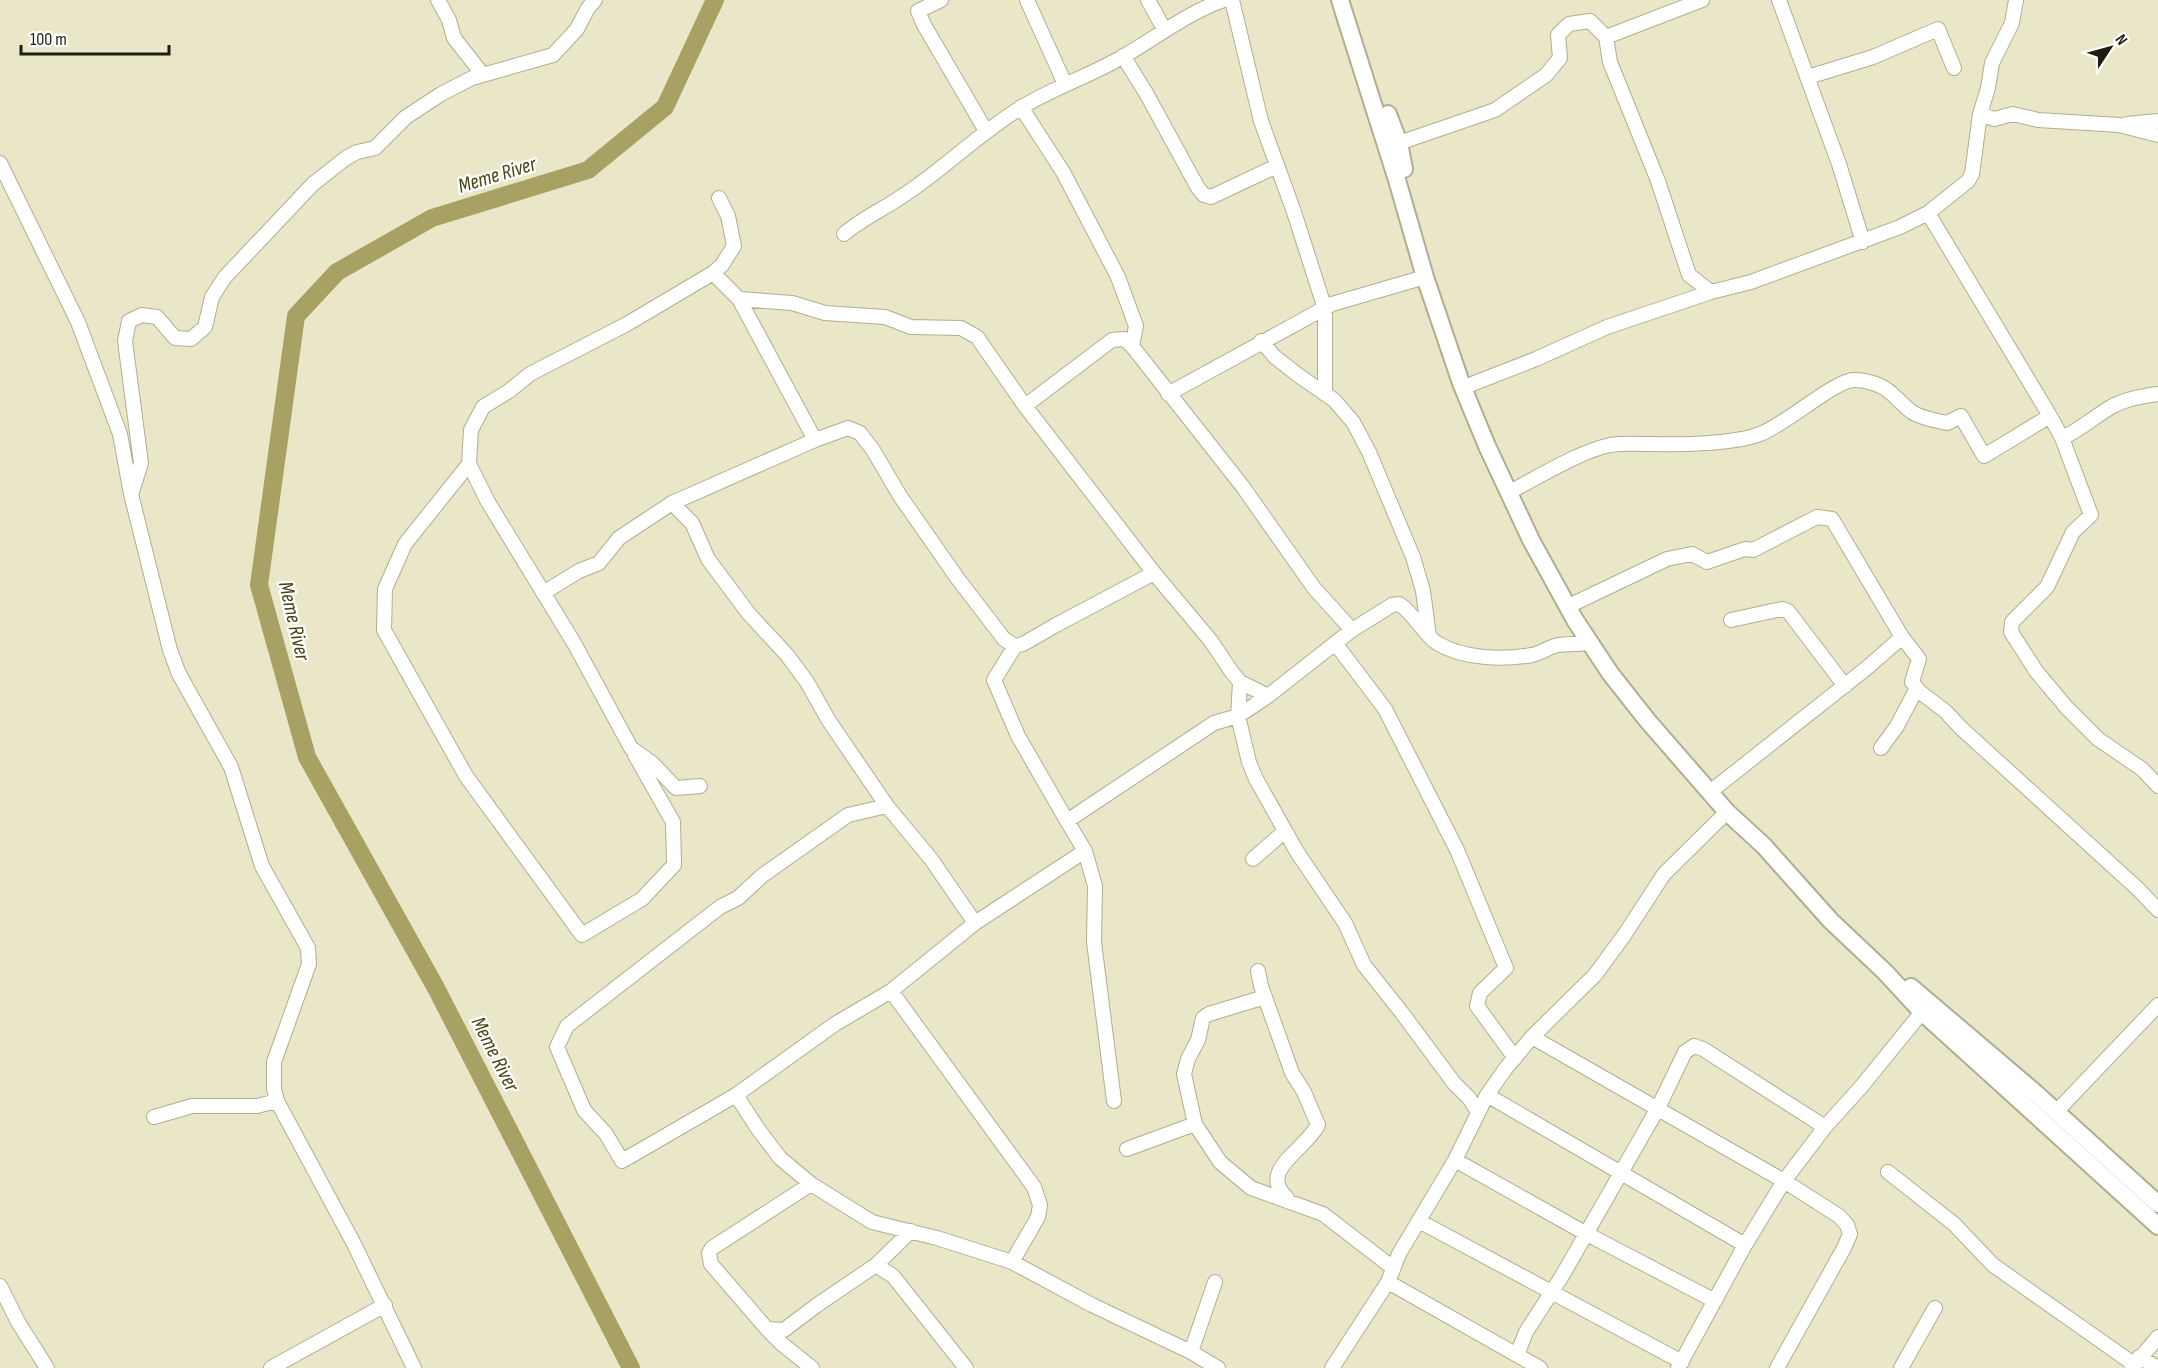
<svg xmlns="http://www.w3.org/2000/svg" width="2158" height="1368" font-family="'Sofia Sans Condensed',sans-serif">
	<rect width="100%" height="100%" fill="#eae7c9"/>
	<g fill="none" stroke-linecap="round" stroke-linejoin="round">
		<path stroke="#a8a164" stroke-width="18" d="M631,1368l-195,-380 -129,-231 -48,-172 37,-269 41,-44 95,-54 156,-48 77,-63 50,-107"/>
		<g stroke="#b0ae91" stroke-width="16">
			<path id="minor" d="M438,0l11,20 5,18 29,37
				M941,0l-23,11 6,14 62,106
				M1027,0l38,84
				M1148,0l16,29
				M1232,0l29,121 33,91 31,97v85
				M1779,0l60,164 24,78
				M1606,37l96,-37
				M1123,56l23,37 52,95 6,7 7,2 66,-31
				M1808,77l65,-20 65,-28 16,39
				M1021,107l42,65 55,105 18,49 -4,20
				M1980,114l14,5 19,-5 25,6 81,5 39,10
				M2127,124l31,-3
				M1399,143l96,-33 51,-35 14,-17 -2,-23 11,-11 21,-3 16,16 4,25 48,119 31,94 22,17
				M0,163l78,159 42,112 11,60 39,156 9,24 52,93 31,99 46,82 1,16 -35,98v27l3,12 77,143 60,124
				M1928,213l122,203 12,22c18,-8 32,-21 49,-31 14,-8 31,-11 47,-13
				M844,234c17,-15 38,-24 57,-37 42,-27 78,-64 121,-90 33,-20 70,-32 102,-51 33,-19 63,-43 100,-56
				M713,273l26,26 76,141
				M739,299l53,4 33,10 60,4 26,10 50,1 16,9 48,69 129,167 57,68 20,30 9,11 28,14
				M1261,341l14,16 23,18 36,25 19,22 16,30 44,105 10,34 6,45
				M1472,384l64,-25 71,-32 104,-35 40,-10 149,-55 28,-14 40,-32 4,-7 8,-60 8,-26 4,-25 20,-40 4,-23
				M1168,394l164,-90 93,-27
				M1025,406l87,-66 12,-1 8,7 111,141 71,101 38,42
				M2062,438l29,77 -18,17 -26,55 -35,35 -1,10 25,39 31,37 31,31 44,30 16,17
				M469,464l-64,80 -20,45 -1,41 82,146 116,159 60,-36 32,-34 -1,-43 -38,-67
				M1515,489c27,-14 66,-38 95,-44 13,-2 28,-1 41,-1 28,1 83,0 109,-10 25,-9 75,-54 94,-54 13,0 29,5 38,14 7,6 13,13 20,18 9,6 25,9 35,11l14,-7 23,40 66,-40
				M132,492l9,-29 -16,-122 4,-20 13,-6 15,2 18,21 16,1 14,-12 7,-30 13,-20 88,-93 33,-26 11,-6 18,-4 31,-31 35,-23 31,-16 81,-23 24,-26 11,-21 7,-8
				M672,503l20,20 16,36 41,55 38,41 20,27 22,39 58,85 44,53 44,64
				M543,593l36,-22 20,-8 20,-25 53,-35 143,-63 33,-12 12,5 13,17 27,46 58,83 46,60 11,7
				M1575,603l92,-44 25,-5 15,8 38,-13 8,1 64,-33 15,2 70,118 -34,30 -153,121
				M1731,620l51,-11 6,2 57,75
				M1902,637l17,22 -7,23 8,10 25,19 16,17 177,161 20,21
				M1335,643l50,66 72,141 49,118 -26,25 -3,13 38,52
				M1240,682l-2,34 11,46 7,17 41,73 48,71 19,42 38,48 52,70 15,15 9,14
				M1881,748l16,-22 20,-38
				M700,786l-24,2 -24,-25 -21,-15 -57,-105 -86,-141 -19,-38 2,-34 12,-23 26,-16 21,-17 97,-50 86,-51 9,-8 12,-19 -6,-30 -9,-18
				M887,806l-39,9 -85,60 -25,23 -18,9 -153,119 -10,21 27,63 22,24 16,27 114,-66 99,-71 56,-33 84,-68 110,-72
				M1067,821l-49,-85 -24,-56 21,-34 8,-2 33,-19 98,-52
				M1253,859l32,-28
				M1258,971l3,15 31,87 12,19 14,33c-13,25 -61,46 -31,73
				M891,991l143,196 6,18 -2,12 -26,45
				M1265,997l-56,17 -6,4 -5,22 -10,19 -4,15 11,50 25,38 31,26 72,26 70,54
				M1532,1037l252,144 55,35 8,9 3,9 -6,14 -67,120
				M736,1095l22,34 22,29 31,26 61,38 65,16 75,24 80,43 99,47 27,16
				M1487,1095l258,150
				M1114,1101l-20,-159 1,-56 -10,-35 -18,-30 147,-98 24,-7 30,-20 84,-66 40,-25 7,-1c16,10 23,29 38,39 26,16 66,17 95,12 9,-2 17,-8 26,-10 10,-1 21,-1 32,-2
				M2056,1112l102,-107
				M154,1117l38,-11h65l20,-5
				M1127,1149l68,-25
				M1455,1160l130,73 130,68
				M1888,1172l66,52 39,41 142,100
				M811,1184l-99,64 -3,5 2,11 56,65 15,15 30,24
				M1419,1221l263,141
				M876,1265l17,11 73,92
				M1388,1282l152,86
				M0,1286l18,36 29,46
				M767,1329l17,1 33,-25 59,-40 35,-34
				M1191,1352l24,-70
				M1517,1355l9,-23 36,-56 96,-168 27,-56 9,-6 9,3 122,78
				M2139,1357l19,11
				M271,1368l114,-63
				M1332,1368l56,-86 11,-28 56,-94 32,-65 19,-27 26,-31 63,-62 30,-41 39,-60 63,-62
				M1678,1368l67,-123 39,-64 41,-54 36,-40 61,-75 3,-10
				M1901,1368l34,-60
				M2132,1368l26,-31"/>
		</g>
		<g stroke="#b0ae91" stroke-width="20">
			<path id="major" d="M1340,0l57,180 28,97 36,106 26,63 44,94 44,80 35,53 37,47 80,92 37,34 67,75 54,51 37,40 236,214
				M1388,114l11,29 5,26
				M1911,987l121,103 126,114"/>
		</g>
		<use href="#minor" stroke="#fff" stroke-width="14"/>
		<use href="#major" stroke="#fff" stroke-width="16"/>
	</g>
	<g text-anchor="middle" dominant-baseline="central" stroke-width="4.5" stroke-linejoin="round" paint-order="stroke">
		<g font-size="21" font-style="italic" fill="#464110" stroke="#fff">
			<text transform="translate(497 175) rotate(-17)">Meme River</text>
			<text transform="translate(294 621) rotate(77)">Meme River</text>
			<text transform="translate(495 1054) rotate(63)">Meme River</text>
		</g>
	</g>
	<g transform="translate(2110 48) rotate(54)" stroke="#ffffff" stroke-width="4.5" paint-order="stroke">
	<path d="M0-4.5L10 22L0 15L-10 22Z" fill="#1e1d12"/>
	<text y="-9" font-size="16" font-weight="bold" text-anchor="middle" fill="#1e1d12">N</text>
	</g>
	<path d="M21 45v9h148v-9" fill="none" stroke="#1e1d12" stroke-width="3"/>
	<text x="30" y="45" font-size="18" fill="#1e1d12" stroke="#ffffff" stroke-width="4.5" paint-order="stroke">100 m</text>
</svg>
